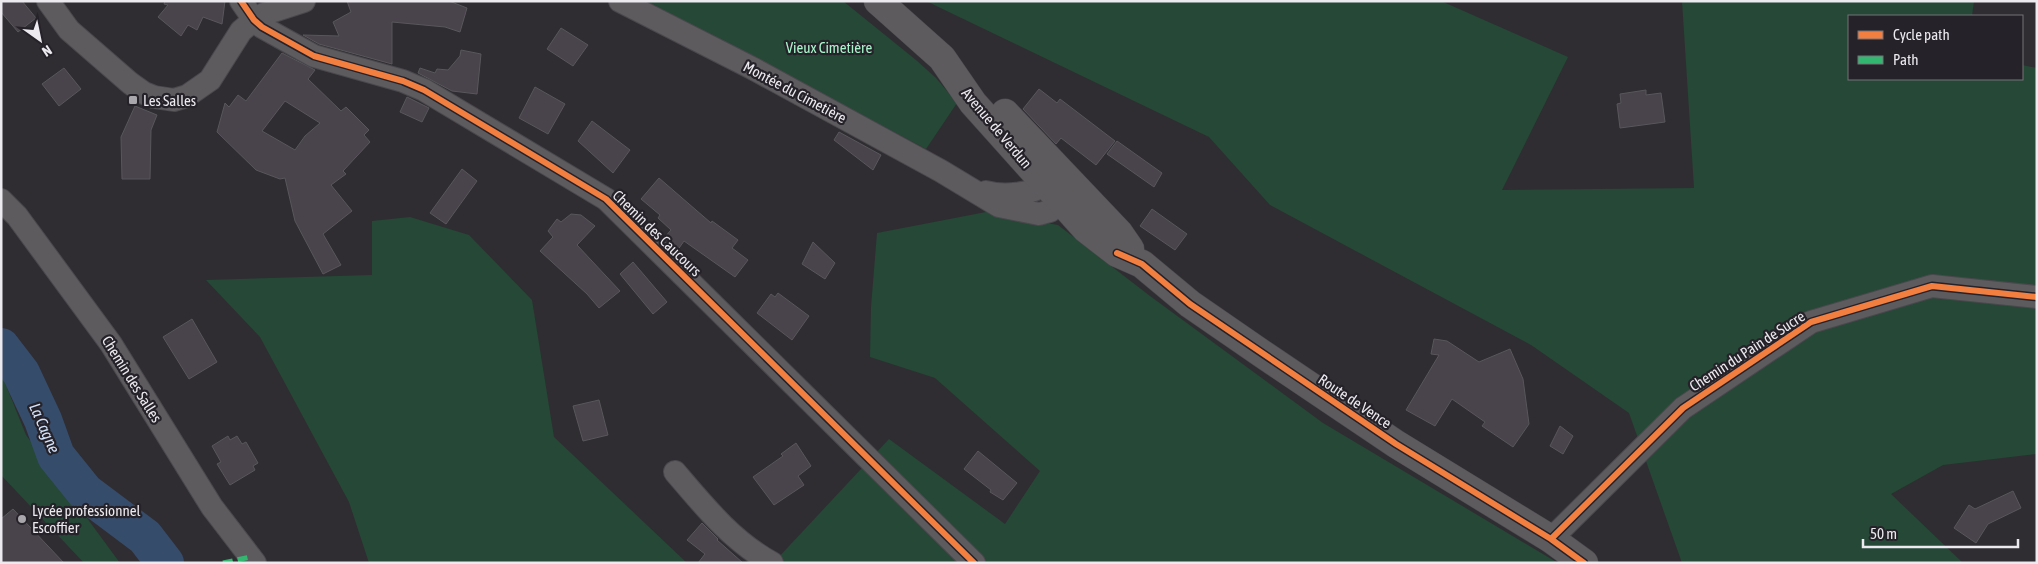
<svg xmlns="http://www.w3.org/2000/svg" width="2038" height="564" font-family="'Asap Condensed',sans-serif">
	<rect width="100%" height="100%" fill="#2f2d31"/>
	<path fill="#254837" d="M628,1h215l73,59 20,18 21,25 -31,46 -79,-42z
		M926,1h515l127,56 -66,133 192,-2 -12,-187h292l-2,15h-123v63h173v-14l15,3v386l-94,11 -52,29 72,69h-281l-53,-150 -98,-68 -261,-140 -61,-68z
		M986,212l72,13 92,71 173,127 235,140h-776l-6,-3 113,-121 116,85 35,-53 -105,-93 -65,-21 1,-50 6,-74z
		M410,217l59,18 63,65 22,137 133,126h-318l-20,-61 -89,-165 -54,-57 166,-5v-54z
		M1,373l25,62 94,128h-36l-83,-88z"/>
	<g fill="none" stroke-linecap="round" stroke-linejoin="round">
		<path stroke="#364c6b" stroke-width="38" d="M1,347l20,26 22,47 13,36 29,36 60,45 20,26"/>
	</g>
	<path fill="#49434c" stroke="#59575b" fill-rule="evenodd" d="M1,1h21l14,17 -18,14 -17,-20z
		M165,1h60l-3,23 -19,-7 -6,13 -9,-5 -7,11 -23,-19 10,-12 -4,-1z
		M347,1h102l18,7 -7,24 -15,-5 -53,-5v42l-73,-20 -16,-9 36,1 -6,-14 18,-10z
		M561,28l27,17 -15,21 -26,-17z
		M461,50l20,4 -4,40 -25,-3 -34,-18 2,-5 15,5 2,-4 11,1 12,-14z
		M282,53l33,17 -7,9 33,32 5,-4 23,23 -5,5 6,7 -27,29 3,3 -15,11 21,26 -29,23 18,31 -18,9 -28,-53 -10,-43 -5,1 -24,-9 -39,-38 8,-29 4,4 9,-12 8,6zM285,101l35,22 -15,13 -10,14 -33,-19z
		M64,68l17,21 -22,17 -17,-22z
		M535,87l30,17 -17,30 -29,-16z
		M1039,89l18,14 3,-4 55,42 -19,24 -35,-27 -5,6 -33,-35z
		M1646,90v5l15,-2 4,29 -45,6 -3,-24 4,-1 -1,-9z
		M407,97l22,11 -7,14 -22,-10z
		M135,106l22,9 -6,15 -1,49h-28l-1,-42z
		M592,121l38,29 -17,23 -35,-32z
		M839,132l42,23 -8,15 -39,-30z
		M1117,141l45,32 -8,14 -47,-33z
		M462,169l15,12 -31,43 -16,-11z
		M659,178l52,45 1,-2 26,19 -6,8 16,12 -13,17 -51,-36 -7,10 -13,-13 7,-8 -13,-12 2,-3 -19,-16z
		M1152,209l35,25 -12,16 -35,-24z
		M571,214l10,1 14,11 -18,19 43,46 -21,17 -12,-14 -47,-43 13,-14 -5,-6 9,-12 4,3z
		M813,242l22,21 -10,16 -23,-15z
		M633,262l34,40 -14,12 -33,-40z
		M778,293l31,23 -17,24 -35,-27 14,-19 4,3z
		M192,319l25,43 -28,17 -26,-42z
		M1434,339l13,2 32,21 31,-13 13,30 6,45 -16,23 -31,-21 3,-4 -33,-23 -17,27 -29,-16 33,-55 -8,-1z
		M599,400l9,35 -25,6 -10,-35z
		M1560,426l13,10 -10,18 -13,-8z
		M228,436l2,4 7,-4 5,8 4,-2 12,21 -5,3 2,4 -25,15 -13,-21 4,-2 -9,-16z
		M796,443l15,23 -13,10 6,9 -30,20 -21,-28 30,-21 -2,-2z
		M978,451l39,32 -14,17 -13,-8 1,-2 -27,-21z
		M2013,491l8,17 -33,16 -12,19 -22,-15 15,-23 6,4z
		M13,509l51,54h-63v-44z
		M702,523l16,16 -1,1 26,23h-45l7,-9 -18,-14z"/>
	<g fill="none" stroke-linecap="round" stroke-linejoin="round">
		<g stroke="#4a484d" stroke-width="24">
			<path id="street" d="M48,1l21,29 61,53 14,10 10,4 20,3 13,-4 23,-16 31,-49 13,-11 10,-6 40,-13
				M241,1l13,19 8,7 52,29 89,25 21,9 182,109 368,364
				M620,1l132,67 189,103 58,35 40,8 11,-3 10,-9 -5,-16
				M986,192c18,5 44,2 60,-7l15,7
				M1,200l16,16 94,128 101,163 43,56
				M675,472c29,34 57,69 97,91
				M1551,539l132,-131 128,-86 121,-36 105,11"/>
		</g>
		<g stroke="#4a484d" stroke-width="29">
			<path id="secondary" d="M878,1l64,57 31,45 113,126 31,24 25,11 48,40 74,51 132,89 155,95 33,24
				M1005,113l114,120 11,16"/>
		</g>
		<use href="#street" stroke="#5e5b5f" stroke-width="22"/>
		<use href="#secondary" stroke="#5e5b5f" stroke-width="28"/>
		<path stroke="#33b770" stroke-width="5" stroke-dasharray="10 5" stroke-linecap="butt" d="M223,563l27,-6"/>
		<g stroke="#262229" stroke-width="9">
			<path id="cycleway" d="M241,1l13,19 8,7 52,29 89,25 21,9 182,109 368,364
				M1117,253l25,11 48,40 206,140 155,95 33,24
				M1551,539l132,-131 128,-86 121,-36 105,11"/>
		</g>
		<use href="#cycleway" stroke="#f27e40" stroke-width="6"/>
	</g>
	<g fill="#aaa7ac" stroke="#262229" stroke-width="2">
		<rect x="128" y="95" width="10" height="10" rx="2.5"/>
		<circle cx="22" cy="519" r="5"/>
	</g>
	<g text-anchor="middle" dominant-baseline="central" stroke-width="4.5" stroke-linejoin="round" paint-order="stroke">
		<g font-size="15" fill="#a9f5cc" stroke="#262229">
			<text x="829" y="47">Vieux Cimetière</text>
		</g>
		<g font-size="15" fill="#ece9ef" stroke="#262229">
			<text transform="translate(795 92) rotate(28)">Montée du Cimetière</text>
			<text transform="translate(997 128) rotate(50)">Avenue de Verdun</text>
			<text transform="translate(657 233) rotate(44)">Chemin des Caucours</text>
			<text transform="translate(1747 351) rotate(-33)">Chemin du Pain de Sucre</text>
			<text transform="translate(132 379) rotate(58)">Chemin des Salles</text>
			<text transform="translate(1355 401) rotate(34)">Route de Vence</text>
		</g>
		<g font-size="15" fill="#ece9ef" stroke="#262229" text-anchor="start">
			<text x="143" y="100">Les Salles</text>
			<text x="32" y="510">Lycée professionnel<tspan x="32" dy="17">Escoffier</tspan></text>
		</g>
		<g font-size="16" font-style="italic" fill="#d3e4fc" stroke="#262229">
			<text transform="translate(45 428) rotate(66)">La Cagne</text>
		</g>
	</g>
	<rect width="2038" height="564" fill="none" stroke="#ece9ef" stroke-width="5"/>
	<rect x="1848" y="15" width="175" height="65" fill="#262229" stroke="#757278"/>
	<rect x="1858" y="31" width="25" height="8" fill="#f27e40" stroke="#757278"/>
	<text x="1893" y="40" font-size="15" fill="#ece9ef">Cycle path</text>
	<rect x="1858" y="56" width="25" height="8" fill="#33b770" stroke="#757278"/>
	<text x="1893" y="65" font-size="15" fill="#ece9ef">Path</text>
	<g transform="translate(40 40) rotate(147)" stroke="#262229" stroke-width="4" paint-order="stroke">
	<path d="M0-4L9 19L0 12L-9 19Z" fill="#ece9ef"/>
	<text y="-8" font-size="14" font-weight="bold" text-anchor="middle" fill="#ece9ef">N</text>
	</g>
	<path d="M1863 539v8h155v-8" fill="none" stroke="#ece9ef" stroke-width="2.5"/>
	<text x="1870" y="539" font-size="15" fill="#ece9ef" stroke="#262229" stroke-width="4" paint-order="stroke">50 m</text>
</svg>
